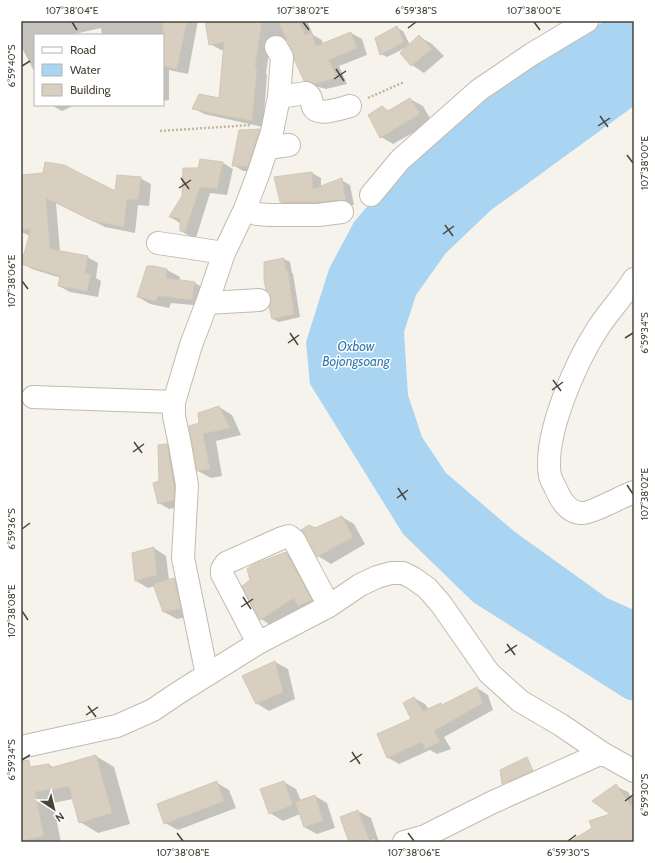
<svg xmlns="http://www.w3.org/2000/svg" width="655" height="863" font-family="Cabin,sans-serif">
	<rect width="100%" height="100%" fill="#f6f3ec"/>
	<path fill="#a9d4f2" d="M605,21h29v85l-143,104 -45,43 -30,42 -12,37 4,63 14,42 24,36 69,59 92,66 27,12v91l-8,-2 -153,-97 -70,-68 -93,-150 -4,-42 23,-73 25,-47 33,-39 97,-89z"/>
	<path fill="#0003" d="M21,21h177l-10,53 -19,-4v30l-6,1v-66h-61l-1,-7 -31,7h-35v38l-14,-27z
		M206,21h101l6,14 9,5 1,4 28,-11 11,6 5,16 -28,11 8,18 -21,5 -11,-3 -11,-6 -10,-30 -6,-10 -7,2 -10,-6 -5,38 1,1 -4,52 -59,-13 -11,-6 27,-9 5,-49h-4l-11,-6z
		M397,28l6,3 7,14 10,-8 12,7 12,12 -20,17 -12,-8 -5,-18 -20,10 -6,-3z
		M410,99l13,7 9,16 -39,22 -12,-7 1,-30 7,5z
		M51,105h24l-13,6z
		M259,130l11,6 -12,36 -15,-1 -10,-6z
		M223,163l10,6 -6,26 -17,-2 -14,45 -5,-1 -10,-6 -1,-8 -10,-6z
		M312,173l9,5v9l20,-7 9,5 4,20 -27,2h-37l-9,-5z
		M21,176l95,17 24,-15 11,6 -2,22 -11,-1 -3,28 -30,-6 -49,-24 4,49 27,5 11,6 -2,15 5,3 -3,16 -28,-5 -11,-6 2,-8 -29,-9 -10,-6 8,-27 -9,-4z
		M284,259l6,3 2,11 1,1 7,43 -21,5 -6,-3z
		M153,267l14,3 13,7 -1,4 16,2 12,7 -3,16 -33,-3 -2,5 -19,-4 -12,-7z
		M219,407l13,8 9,20 -25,6 6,35 -11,2 -13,-7 2,-47z
		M167,445l10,6 6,55 -14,3 -10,-6 1,-21z
		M342,517l12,7 11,20 -34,20 -13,-8 -12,-22z
		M154,548l12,8 3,24 5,-1 13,7 6,30 -16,3 -13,-7 -9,-26 -7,2 -12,-7 -3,-28z
		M286,553l12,6 25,48 -13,5 -8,-5 -30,19 -11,-7z
		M275,662l13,7 7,30 -26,12 -13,-8z
		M477,688l11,7 5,15 -49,27 7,12 -14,5 -7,-4 -31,14 -12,-7 25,-38 2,-21 11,6 4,6 12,-6 3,2z
		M96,756l18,11 16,57 -32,9 -18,-11 -7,-23 -20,4 8,39h-40v-73l28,-4 6,3z
		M284,782l12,7 5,12 14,-5 12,7 8,25 -18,6 -13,-7 -4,-13 -17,7 -13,-8z
		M217,783l12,7 7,18 -58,22 -13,-7z
		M616,786l12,6 6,9v41h-60l38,-28z
		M358,811l13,7 8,24h-6l2,-1 -1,-2 -7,3h-17z"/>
	<path fill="#d8cfc1" stroke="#d3c7b4" d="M163,21h24l-10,48 -14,-3z
		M205,21h57l-7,47h2l-5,53 -60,-12 7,-15 20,4 5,-56 -15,3z
		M278,21h21l6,14 7,-2 4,13 35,-14 6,16 -28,12 8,18 -23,6 -10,-3 -10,-22 -1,-8 -6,-11z
		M397,26l7,16 -24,13 -5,-17z
		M419,35l13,14 -21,17 -11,-13z
		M410,98l10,16 -40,24 -12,-23 14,-9 6,5z
		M260,129l-12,37h-16l7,-36z
		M200,159l23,3 -6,27 -17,-2 -15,45 -5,-1v-13l-11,-1 13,-21 1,-28h15z
		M45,162l19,3 51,26 2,-16 24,2 -3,23 -11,-1 -3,28 -31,-6 -47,-23 4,51 38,7 -3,17 6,1 -4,17 -29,-5 2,-10 -39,-12 10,-35 -10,1v-55l22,-2z
		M312,172l1,17 29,-11 4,22h-6l-23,2h-37l-6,-25z
		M284,258l2,12h2l6,44 -22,5 -3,-13 2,-7 -1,-6 -4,-3 -2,-10v-18z
		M147,266h7l13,3 -1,9 29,4 -3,18 -34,-4 -2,5 -19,-4z
		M219,406l11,22 -27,6 7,35 -13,2 -8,-45 10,-3 -1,-10z
		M167,444l7,42v14l-16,4 -5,-21 6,-2 -1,-36z
		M342,516l11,21 -36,20 -12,-23 -4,-4 8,-5 6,3z
		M154,547l3,28 -22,6 -3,-28z
		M286,552l26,48 -14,6 -4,-8 -34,22 -18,-34 8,-6 -3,-11 5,-4z
		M174,578l7,31 -18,3 -10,-28z
		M275,661l8,31 -27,12 -14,-28z
		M477,687l6,16 -49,28 6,11 -15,7 -3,-7 -35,16 -10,-24 34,-15 -8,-16 11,-6 9,14 18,-8 1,2z
		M96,755l16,58 -33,10 -10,-36 -34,5 9,44 -23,5v-80l8,-1 1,7 19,-3 1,4z
		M527,757l6,14 -31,13 -2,-14z
		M217,781l7,20 -60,23 -7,-20z
		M284,781l9,24 -24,9 -9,-25z
		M616,784l15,22h3v36h-65l23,-14 -3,-7 21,-7 -18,-13z
		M315,795l8,26 -19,6 -9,-25z
		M358,810l12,32h-21l-9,-25z"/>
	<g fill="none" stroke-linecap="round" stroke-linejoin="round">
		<g stroke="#c2bbae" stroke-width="24">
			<path id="minor" d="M279,97l27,-4c6,3 5,8 7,14 5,10 29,1 37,-1
				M268,148l21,-3
				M371,195l29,-35 79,-70 53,-36 55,-33
				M245,209l12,5 13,1h48l24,-3
				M158,243l66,10
				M634,279c-11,18 -25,32 -36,49 -22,34 -55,107 -48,148 1,4 4,9 6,13 5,12 12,23 25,24 10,1 41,-17 53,-21
				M207,303l52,-3
				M33,397l141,5
				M258,643l-36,-69v-5l4,-6 56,-25 7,-2 5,4 35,66
				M207,675l-24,-117 4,-73 -7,-40 -6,-29v-14l17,-57 16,-42 17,-50 21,-44 14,-37 13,-40 7,-35 3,-40 -6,-10
				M21,747l96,-21 36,-16 25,-17 80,-50 71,-37 31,-21 17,-8 14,-4h12l10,5 14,10 14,16 48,69 31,28 41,24 41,28 32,18
				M404,842l21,-6 68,-34 109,-49"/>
		</g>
		<path stroke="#c4b79f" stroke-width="2.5" stroke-dasharray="2 2" stroke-linecap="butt" d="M368,98l36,-16
			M160,131l91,-6"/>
		<use href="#minor" stroke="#fff" stroke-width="22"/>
	</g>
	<path fill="none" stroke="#4b4439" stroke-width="1.5" d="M72,22l5,8M303,22l6,8M534,22l6,8M408,28l8,-6M22,66l8,-5M336,69l8,12M334,79l12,-8M600,116l8,11M598,126l12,-8M627,155l6,8M181,178l8,11M179,188l12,-8M445,225l8,11M443,234l11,-8M22,281l6,8M290,333l8,12M625,338l8,-5M288,343l11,-8M553,380l8,11M552,390l11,-8M134,442l8,11M133,452l11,-8M627,485l6,9M398,488l8,12M397,498l11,-8M22,529l8,-6M243,597l8,12M241,607l12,-8M22,611l6,9M507,644l8,11M505,653l12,-8M88,706l8,11M86,715l12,-8M352,752l8,12M22,760l8,-5M350,762l12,-8M625,801l8,-6M177,833l6,8M408,833l6,8M568,841l8,-6"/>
	<g text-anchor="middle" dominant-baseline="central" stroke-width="3" stroke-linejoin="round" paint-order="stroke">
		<g font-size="13" font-style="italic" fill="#2e7ab2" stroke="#fff">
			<text x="356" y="346">Oxbow<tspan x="356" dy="15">Bojongsoang</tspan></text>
		</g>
	</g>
	<rect width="655" height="863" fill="none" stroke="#ffffff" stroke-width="44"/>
	<rect x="34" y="34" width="130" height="72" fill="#ffffff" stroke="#b7b4b0"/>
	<rect x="42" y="47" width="20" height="6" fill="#ffffff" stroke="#b7b4b0"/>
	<text x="70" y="54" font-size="12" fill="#4b4439">Road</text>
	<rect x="42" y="64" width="20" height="12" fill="#a9d4f2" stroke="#b7b4b0"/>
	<text x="70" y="74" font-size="12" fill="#4b4439">Water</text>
	<rect x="42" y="84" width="20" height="12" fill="#d8cfc1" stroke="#b7b4b0"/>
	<text x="70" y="94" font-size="12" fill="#4b4439">Building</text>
	<g transform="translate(54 809) rotate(145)" stroke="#ffffff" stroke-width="3" paint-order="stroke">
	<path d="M0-3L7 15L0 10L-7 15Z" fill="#4b4439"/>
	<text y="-6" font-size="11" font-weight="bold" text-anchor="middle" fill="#4b4439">N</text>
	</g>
	<rect x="22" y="22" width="611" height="819" fill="none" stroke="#4b4439" stroke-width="1.5"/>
	<g font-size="10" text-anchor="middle" fill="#4b4439">
		<text x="72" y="14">107°38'04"E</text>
		<text x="303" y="14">107°38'02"E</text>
		<text x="416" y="14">6°59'38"S</text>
		<text x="534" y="14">107°38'00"E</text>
		<text transform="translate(11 66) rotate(-90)" y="4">6°59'40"S</text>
		<text transform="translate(644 163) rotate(-90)" y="4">107°38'00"E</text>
		<text transform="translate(11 281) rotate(-90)" y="4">107°38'06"E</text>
		<text transform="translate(644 333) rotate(-90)" y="4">6°59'34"S</text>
		<text transform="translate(644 494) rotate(-90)" y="4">107°38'02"E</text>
		<text transform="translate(11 529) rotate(-90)" y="4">6°59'36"S</text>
		<text transform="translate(11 611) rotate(-90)" y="4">107°38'08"E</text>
		<text transform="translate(11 760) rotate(-90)" y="4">6°59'34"S</text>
		<text transform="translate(644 795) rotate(-90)" y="4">6°59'30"S</text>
		<text x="183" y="856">107°38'08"E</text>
		<text x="414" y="856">107°38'06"E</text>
		<text x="568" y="856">6°59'30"S</text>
	</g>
</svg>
